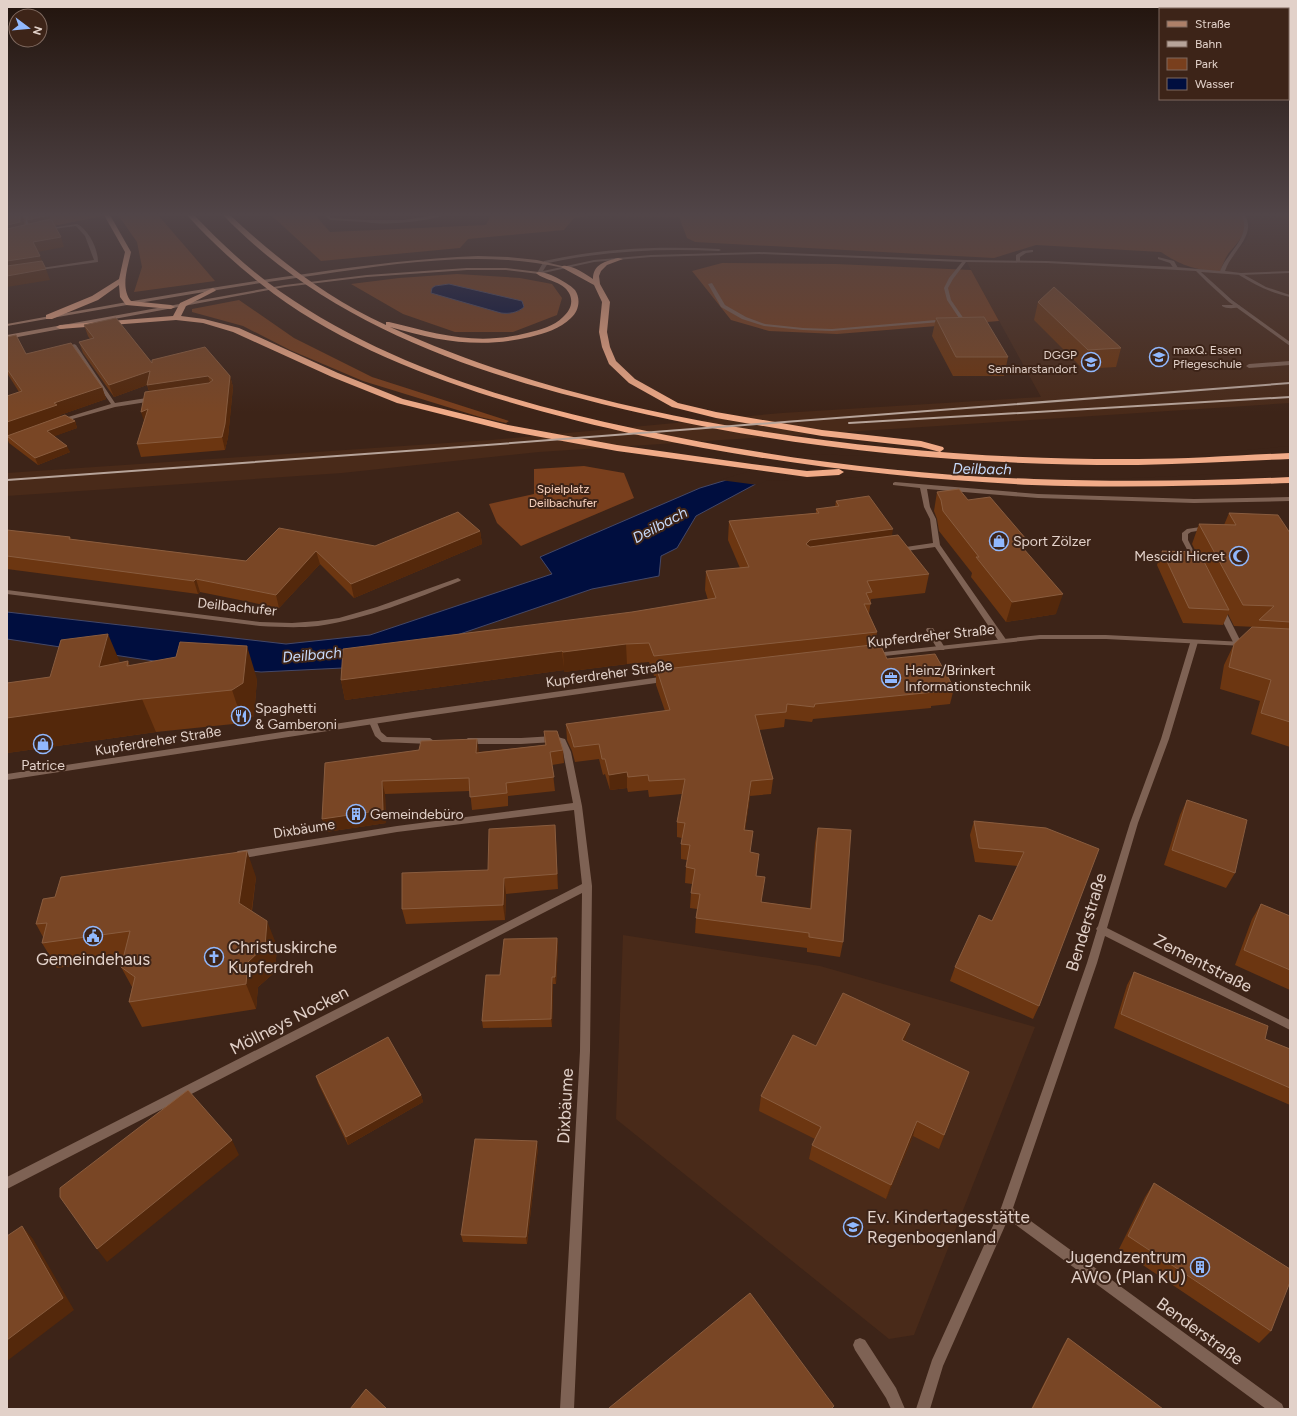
<svg xmlns="http://www.w3.org/2000/svg" width="1297" height="1416" font-family="Figtree,sans-serif">
	<rect width="100%" height="100%" fill="#3d2418"/>
	<path fill="#492a19" d="M1246,215h44v130l-82,-65 -7,-9 22,2 8,-16 15,-16 3,-7 2,-10z
		M966,261l81,1 150,9 7,9 86,66v57l-751,49 -197,21 -335,23v-23l484,-33 291,-27 259,-16z
		M623,935l197,31 215,61 -121,308 -25,4 -273,-220z"/>
	<path fill="#793f1d" fill-rule="evenodd" d="M7,215h101l-99,20z
		M118,215h40l57,66 -81,11 8,-25 -5,-25z
		M271,215h44l15,17 156,-7 5,-10h750c12,14 -5,29 -13,39 -3,5 -6,12 -8,18 -23,-2 -39,-6 -59,-20l-125,-7 -42,13 -299,-16 -8,-4 -8,-21 -90,-1 -15,2 -10,12 -96,9 -8,9 -139,13z
		M722,263l114,1 135,6 28,51 -162,13 -68,-3 -38,-11 -39,-49z
		M457,274l63,4 32,6 10,14 -5,17 -44,17h-58l-52,-18 -52,-30 48,-6zM449,284l75,23 -5,4 -12,3 -72,-28z
		M239,300l55,38 78,39 137,44 -3,2 -26,-6 -117,-36 -73,-31 -47,-24 -51,-14v-3z
		M584,466l40,7 10,25 -113,48 -24,-23 -8,-19 45,-10v-25z"/>
	<path fill="#000e3f" stroke="#444868" d="M449,284l73,17 2,6c-7,6 -15,7 -23,6l-70,-20 1,-5 3,-2z
		M806,456l484,13 -338,2 -187,8 -69,37 -19,32 -16,8 -2,20 -67,13 -229,78 -102,5 -107,-11 -147,-22v-27l279,32 84,-9 182,-61 -12,-17 160,-69z"/>
	<path fill="#3d2418" d="M1290,446v25l-180,8 -158,-6 -186,8 -8,4 -38,-5 86,-26 296,9z"/>
	<g fill="none" stroke-linecap="round" stroke-linejoin="round">
		<path fill="#7e6254" fill-rule="evenodd" d="M25,215l5,1 -1,17 -2,1 -2,-1 1,-15 -19,2v-2z
			M436,215h9c-14,6 -69,12 -82,6l2,-1h39z
			M1031,250h2v2l-7,1 -6,4v5h-4v-7l7,-4z
			M1158,257l16,4 4,7 -4,1 -4,-6 -12,-4z
			M1241,273l25,14 24,8v2c-19,-4 -35,-12 -51,-22v-1z
			M1222,305h16l2,1c-4,3 -14,3 -18,0z
			M1290,361v4l-41,3 -3,-2 3,-2z
			M895,482l143,12 156,5 96,-2v4l-96,2 -156,-5 -111,-9 3,18 6,12 4,26 67,96 -4,2h-3l-65,-96 -36,5 -3,-2 3,-2 34,-5 -3,-24 -6,-12 -4,-19 -27,-3v-2z
			M1207,526l3,2 -1,1 -18,3 -3,2v6l10,20 -1,1h-4l-11,-21v-7l5,-4z
			M1218,608h3l4,2 17,34 -1,2h-6l-18,-36z
			M927,628h6l12,20 -1,2h-6l-12,-20z"/>
		<path fill="#7e6254" fill-rule="evenodd" d="M324,215h5l2,3 34,2 2,1 -2,1 -35,-2z
			M1241,215h4c12,21 -14,37 -20,56l16,2 49,-2v2l-49,2 -40,-3 31,28 58,42v4l-61,-44 -22,-20 -11,-11 -149,-8 -81,-1 -13,17 -5,9 3,12 13,19v1l-132,11 -29,-1 -39,-4 -22,-7 -21,-12 -13,-23 4,-1 13,22 21,12 19,7 38,4 29,1 127,-11 -12,-18 -3,-12 5,-10 13,-16 -203,-8 -108,3 -57,5 -55,12 -2,-1 7,-12c58,-13 116,-15 175,-12l2,1 -2,1c-58,-3 -115,0 -171,12l-5,8 51,-11 57,-5 108,-3 206,8 82,1 129,6 44,4c7,-19 33,-35 21,-56z
			M77,224c12,6 21,25 21,38l-65,9v-2h2l59,-9 -9,-24 -9,-10 -30,4 -2,-1z
			M74,344l2,1 39,58 38,-6 3,2 -3,2 -38,6 -53,15h-4v-2l53,-16 -40,-58z
			M458,578l3,2 -1,1c-46,18 -93,38 -142,45 -20,2 -38,1 -58,0l-253,-32v-4l253,32 32,1 26,-2 21,-3 38,-11z
			M1191,640h6l1,2 -29,97 -31,84 -31,105 183,92v10l-185,-94 -8,27 -84,245 269,196 2,5h-18l-258,-190 -65,147 -13,43h-14l16,-49 69,-152 86,-245 10,-33 -1,-1 2,-3 32,-103 31,-84z
			M373,719l3,1 5,12 6,5 43,1 4,3 -4,3 -48,-2 -7,-6 -6,-14z
			M554,736l11,3 6,13 11,54 10,80 -2,165 -16,358h-14l20,-358 2,-158 -575,296v-12l575,-293 -8,-74 -177,22 -159,27 -3,-2 -2,-2 2,-2 3,-2 159,-25 176,-23 -10,-51 -4,-9 -5,-1 -33,2h-53l-4,-3 4,-3h53z
			M860,1338l5,2 31,48 9,21h-14l-5,-11 -31,-48 -2,-5 2,-5z"/>
		<path fill="#7e6254" fill-rule="evenodd" d="M1040,635h66l138,7 4,2 -4,2 -138,-7h-66l-165,18 -4,-2 4,-2z
			M667,676l4,3 -1,2 -257,37 -406,62v-6l406,-62z"/>
		<path fill="#ad8069" fill-rule="evenodd" d="M478,256l30,1 29,3 29,7 -2,1c-19,-4 -38,-7 -57,-8 -63,-4 -127,6 -190,15 -103,14 -207,33 -310,51v-2c101,-19 203,-37 305,-51 55,-8 110,-15 166,-17z
			M467,268h39l33,4 2,1 -2,1 -33,-4h-39l-100,7 -82,10 -278,52v-4l278,-50 82,-10z"/>
		<path fill="#f1ab88" fill-rule="evenodd" d="M104,215h6l21,37c-3,15 -11,36 0,49l40,4 4,2 -4,2 -45,-4 -6,-8 -1,-12 -21,15 -46,19h-6v-4l46,-19 27,-17 6,-27z
			M187,215h7c27,28 55,55 87,77 104,73 232,111 356,137 130,28 264,46 397,50 86,3 171,2 256,-2v6c-86,3 -172,5 -258,2 -130,-6 -261,-22 -389,-49 -123,-27 -267,-67 -369,-142 -32,-24 -61,-50 -87,-79z
			M223,215h7c47,44 97,83 156,110v-3h3c49,12 87,24 138,11 13,-3 27,-7 36,-16 7,-6 11,-15 6,-24 -6,-12 -24,-12 -33,-20 6,-5 34,11 39,17 6,9 4,21 -4,28 -11,11 -26,15 -41,19 -50,12 -92,4 -140,-10 108,49 223,79 340,99 134,23 271,34 408,33 51,0 101,-4 152,-6v6c-51,2 -101,5 -152,6 -188,1 -377,-19 -559,-67 -130,-33 -261,-84 -356,-183z
			M618,258l5,1 -16,6 -6,6 -2,5 1,8 10,18 -3,30 3,15 6,14 19,18 43,24 38,9 106,18 99,11 22,6 1,2 -4,3 -19,-5 -99,-11 -106,-18 -44,-11 -43,-24 -20,-19 -7,-17 -3,-15 3,-30 -8,-17 -33,-18c6,-5 25,7 32,12 0,-15 13,-18 25,-21z
			M213,288l3,2 -1,1 -29,15 -5,10 23,3 35,9 99,45 65,26 105,26 109,20 135,19 55,7 32,-2 5,3 -5,3 -32,2 -190,-26 -109,-20 -111,-28 -65,-26 -99,-45 -30,-9 -27,-3 -116,9 -4,-2 4,-2 113,-9 7,-13z"/>
		<path stroke="#b7a49a" stroke-width="2" d="M849,423l441,-26
			M7,480l427,-31 856,-66"/>
	</g>
	<path fill="#6c3611" d="M1274,215h16v6z
		M1038,302l83,46 -5,19 -33,2 -49,-49z
		M936,318l72,39 -4,19h-51l-21,-40z
		M84,325l68,38 78,13 3,11 -5,50 -3,13 -84,7 -4,-13 7,-23 5,-30 -2,-6 -33,12 -31,-44 -4,-11 11,-3 -2,-3z
		M7,337l19,17 76,33 4,12 -46,16 1,2 14,4 2,7 -23,8 16,16 -32,13 -29,-22 -2,-6v-41l12,-4 -12,-19z
		M937,492l31,8 58,39 -2,10 32,65 -50,8 -35,-45 1,-4 -33,-42 -2,-12 -3,-8z
		M836,501l56,35 37,38 -4,19 -54,6 -2,15 8,18 -2,12 12,15 67,29 -4,16 -19,2v2l-118,11 -1,3 -27,-3 -1,8 -25,3 14,49 -2,15 -21,2 -5,34 6,23 11,49 48,6 5,-65 3,-15 25,114 -3,15 -33,-5v-4l-112,-15 1,-15 1,-9 -7,-1 1,-15 1,-9 -7,-1 1,-16 1,-7 -6,-1v-15l1,-6 -5,-1v-15l5,-28 -33,3 -1,-7 -20,2 -1,-4 -17,2 -5,-16 -2,1 -4,-16 -24,3 -3,-11 -5,-11 -1,-16 99,-13 -9,-26v-9h-2l-5,-14 -22,2 -63,8v-2l-219,30 -4,-20 291,-68 76,-12 -3,-10 1,-19 34,-3 -12,-28 1,-19 87,-8v-4l19,-2z
		M1229,513l61,20v214l-39,-13 9,-33 -40,-12 4,-24 10,-21 22,-17 -22,-1 -6,-12 -5,11 -40,-2 -26,-58 5,-14 34,1 -4,-8 7,-20 25,1z
		M279,528l96,18 105,-15 2,13 -128,54 -34,-34 -41,44 -79,-16 -2,2 -191,-25v-39l63,7 1,2 175,22z
		M128,661l2,5 127,13 -3,37 -11,7 -87,9 -149,21v-70l43,-6z
		M544,731l19,19 1,13 -12,2 3,26 -47,5v10l-36,4 -2,-19 -85,3 1,29 -60,9 -1,-69 154,-11 66,-7z
		M1187,800l48,73 -9,15 -62,-23 16,-50z
		M974,821l72,7 -7,178 -6,13 -83,-38 5,-14 37,-46 26,-55 -43,-4 -5,-27z
		M556,840l2,49 -52,5 -1,26 -99,4 -4,-15z
		M256,877l-4,34 25,35 -2,26 -17,15 -2,22 -114,18 -13,-25 3,-15 -11,-20 2,-8 -66,9 -15,-25 1,-6 -7,-13z
		M1261,904l29,12v74l-55,-25 17,-46z
		M557,938l1,7 -2,39h-3l-1,43 -69,1 -1,-7 18,-46z
		M1134,972l131,67 25,10v56l-176,-77 13,-43z
		M905,1039l-1,2 65,31 -30,77 -26,-13 -27,63 -77,-40 3,-14 3,-6 -56,-28 2,-15 55,-50z
		M316,1076l105,19 2,7 -75,43 -30,-62z
		M538,1148l-11,96 -64,-2 -2,-7z
		M1154,1183l117,148 -12,12 -140,-94 26,-52z
		M1068,1338l95,71h-132l33,-65z"/>
	<path fill="#54280b" d="M20,215h3l1,5v11l-17,4v-10z
		M49,215l3,10 -21,5 -4,-10z
		M61,237l3,10 -27,5 -4,-10z
		M40,256l4,10 -37,5v-10z
		M46,269l4,11 -43,7v-11z
		M150,371l58,5 4,12 -61,8 -4,-11 -33,12 -5,-12z
		M230,376l3,11 -5,50 -3,13 -3,-13z
		M102,387l4,12 -46,16 1,2 -54,19v-14l47,-19z
		M148,409l-3,15 -4,-12z
		M75,421l2,7 -27,10 -3,-7z
		M67,446l3,6 -32,13 -3,-7z
		M893,529l-3,18 -82,12 -2,-15 4,-4z
		M480,531l2,13 -128,54 -3,-14z
		M1026,539l-5,19 -5,-18z
		M316,551l4,13 -41,44 -3,-13z
		M196,579l4,13 -2,2 -4,-13z
		M1063,594l-7,20 -50,8 6,-20z
		M108,634l14,33h-23z
		M626,644l1,20 -63,8 -1,-20z
		M247,646l10,33 -3,37 -11,7 -11,-33z
		M562,651l2,19 -219,30 -4,-20z
		M142,699l14,33 -149,21v-35z
		M477,739l2,13 -1,14 -2,-13z
		M627,772v16l-17,2 -1,-15z
		M382,781l3,13 1,29 -60,9 -4,-13z
		M751,781l-1,15 -7,49 1,-15z
		M555,825l1,15 2,49 -1,-15z
		M247,851l9,26 -7,51 -10,-25z
		M504,878l2,16 -1,26 -2,-15z
		M267,921l10,25 -2,26 -17,15 -2,22 -10,-25 2,-22z
		M557,938l1,7 -2,39 -1,-7z
		M552,977l1,7 -1,43 -1,-8z
		M910,1024l-5,15 -7,16 4,-15z
		M421,1095l2,7 -75,43 -2,-8z
		M917,1121l-4,15 -27,63 5,-14z
		M232,1140l7,15 -132,107 -10,-13z
		M537,1141l1,7 -11,96 -1,-7z
		M22,1226l11,13 41,71 -67,51v-21z"/>
	<path fill="#794625" stroke="#895c3e" d="M7,215h13v7l-13,3z
		M27,215h22l-22,5z
		M51,219l10,18 -28,5 7,14 -33,5v-32z
		M42,261l4,8 -39,7v-10z
		M1054,287l67,61 -33,2 -50,-48z
		M984,317l24,40h-52l-20,-39z
		M116,318l36,45v-3l53,-13 25,29 -5,48 -3,13 -85,7 11,-35 -7,3 4,-20 64,-9 4,-3 -5,-4 -61,9 3,-14 -41,14 -30,-43 15,-4 -10,-13z
		M16,335l10,19 45,-11 31,44 -48,16 3,2 -50,17v-26l15,-5 -15,-22v-32z
		M65,415l10,6 -28,10 20,15 -32,12 -28,-22z
		M959,489l9,11 22,-3 36,42 -10,1 47,54 -51,8 -36,-45h3l-36,-46 -2,-11 -4,-8z
		M869,496l24,33 -83,11 -4,4 4,3 88,-12 31,39 -62,7 5,11 -6,1 5,11h-7l13,28 -223,24 -5,-13 -23,1 -63,8 -1,-1 -221,29 2,-31 289,-37 84,-14 -10,-27 43,-4 -20,-46 90,-8 -3,-4 23,-3 -3,-5z
		M458,512l22,19 -129,53 -35,-33 -40,44 -80,-16 -2,2 -187,-25v-26l63,7 -1,2 177,22 33,-33 96,18z
		M1229,513l49,2 12,18v89l-31,-2 15,-14 -31,-1 -44,-81 37,1z
		M1162,551l37,1 30,58 -40,-2z
		M1252,627l38,2v93l-29,-9 10,-33 -42,-13 5,-23z
		M108,634l-9,33 29,-6 -1,5 49,-9 4,-15 67,4 -4,37 -11,7 -90,9 -135,19v-35l43,-6 11,-37z
		M880,644l7,15 48,-5 19,34 -21,3 1,1 -119,12 -1,3 -27,-3 -1,8 -31,3 18,64 -22,2 -7,49 9,1 -3,21 9,2 -3,22 9,1 -4,25 50,7 7,-81 33,2 -8,112 -34,-5v-4l-113,-15 4,-24 -9,-1 4,-24 -9,-2 4,-22 -9,-1 4,-21 -8,-1 8,-43 -36,2 -1,-6 -20,2 -1,-5 -18,3 -4,-16h-3l-3,-15 -25,3 -3,-11 -5,-12 104,-14 -13,-40z
		M544,731h13l6,19 -13,2 4,25 -48,6 1,10 -37,4 -1,-19 -87,3 1,29 -61,9 3,-56 94,-13 2,-9 56,-2 -1,14 70,-8z
		M1187,800l60,20 -12,53 -63,-23z
		M974,821l72,7 53,21 -60,157 -84,-39 24,-52 13,6 32,-69 -45,-4z
		M555,825l2,49 -53,4 -1,27 -101,4v-36l86,-3 1,-41z
		M247,851l-8,52 28,18 -2,25 -17,16 -2,22 -117,18 6,-25 -14,-10 9,-36 -88,12 5,-20 -11,1 7,-25 12,-2 6,-20z
		M1261,904l29,12v54l-46,-20z
		M557,938l-2,39h-3l-1,42 -69,2 4,-46h14l4,-36z
		M1134,972l134,54 -3,13 25,10v39l-169,-74z
		M843,993l67,31 -8,16 67,32 -25,63 -27,-14 -26,64 -79,-40 9,-18 -60,-31 32,-61 23,11z
		M388,1037l33,58 -75,42 -30,-61z
		M188,1090l44,50 -135,109 -37,-52v-9z
		M475,1139l62,2 -11,96 -65,-2z
		M1154,1183l136,86v13l-19,49 -143,-95z
		M22,1226l41,72 -56,42v-104z
		M750,1293l84,113 -3,3h-222v-1z
		M1068,1338l95,71h-131z
		M366,1389l21,20h-37z"/>
	<linearGradient id="sky" x2="0" y2="1"><stop stop-color="#22140d"/><stop offset="0.52" stop-color="#514548"/><stop offset="1" stop-color="#514548" stop-opacity="0"/></linearGradient>
	<rect width="1297" height="413" fill="url(#sky)"/>
	<defs>
		<g id="university-ring" transform="scale(1)"><circle r="9.5" fill="#3d2418" stroke="#91b8fd" stroke-width="1.5"/><path d="M0-5L7-2L0 1L-7-2ZM-4 1L0 2.5L4 1V4Q0 6-4 4Z" fill="#91b8fd"/></g>
		<g id="shop-ring" transform="scale(1)"><circle r="9.5" fill="#3d2418" stroke="#91b8fd" stroke-width="1.5"/><path d="M-5-2.5h2.3a2.7 3.5 0 0 1 5.4 0H5L5.5 6h-11ZM-1.5-2.5h3a1.5 2.3 0 0 0-3 0Z" fill="#91b8fd"/></g>
		<g id="mosque-ring" transform="scale(1)"><circle r="9.5" fill="#3d2418" stroke="#91b8fd" stroke-width="1.5"/><path d="M3.5-4.9A6 6 0 1 0 3.5 4.9A5 5 0 1 1 3.5-4.9Z" fill="#91b8fd"/></g>
		<g id="office-ring" transform="scale(1)"><circle r="9.5" fill="#3d2418" stroke="#91b8fd" stroke-width="1.5"/><path d="M-6-3h4V-5.5h4V-3h4V5H-6ZM-1-4.5V-3h2v-1.5ZM-6 0V1H6V0Z" fill="#91b8fd"/></g>
		<g id="restaurant-ring" transform="scale(1)"><circle r="9.5" fill="#3d2418" stroke="#91b8fd" stroke-width="1.5"/><path d="M-5-6h1v4h1v-4h1v4h1v-4h1v5L-1.5 .5V6h-2V.5L-5-1ZM5-6V6H3V1.5H1.5Q1.5-4 5-6Z" fill="#91b8fd"/></g>
		<g id="building-ring" transform="scale(1)"><circle r="9.5" fill="#3d2418" stroke="#91b8fd" stroke-width="1.5"/><path d="M-4-6H4V6H1V3H-1V6H-4ZM-2.5-4.3h1.7v1.8h-1.7ZM.8-4.3h1.7v1.8H.8ZM-2.5-1h1.7V.8h-1.7ZM.8-1h1.7V.8H.8Z" fill="#91b8fd"/></g>
		<g id="civic-ring" transform="scale(1)"><circle r="9.5" fill="#3d2418" stroke="#91b8fd" stroke-width="1.5"/><path d="M-.6-6.5H3V-4.5H.6V-3L4-1V1h2V6H-6V1h2V-1L-.6-3ZM-1.2 2.5V6h2.4V2.5Z" fill="#91b8fd"/></g>
		<g id="church-ring" transform="scale(1)"><circle r="9.5" fill="#3d2418" stroke="#91b8fd" stroke-width="1.5"/><path d="M-1.2-6h2.4v3.5h3.3v2.4h-3.3V6h-2.4V-.1h-3.3v-2.4h3.3Z" fill="#91b8fd"/></g>
		<g id="school-ring" transform="scale(1)"><circle r="9.5" fill="#3d2418" stroke="#91b8fd" stroke-width="1.5"/><path d="M0-5L7-2L0 1L-7-2ZM-4 1L0 2.5L4 1V4Q0 6-4 4Z" fill="#91b8fd"/></g>
	</defs>
	<g fill-rule="evenodd">
		<use href="#university-ring" x="1159" y="357"/>
		<use href="#university-ring" x="1091" y="362"/>
		<use href="#shop-ring" x="999" y="541"/>
		<use href="#mosque-ring" x="1239" y="556"/>
		<use href="#office-ring" x="891" y="678"/>
		<use href="#restaurant-ring" x="241" y="716"/>
		<use href="#shop-ring" x="43" y="744"/>
		<use href="#building-ring" x="356" y="814"/>
		<use href="#civic-ring" x="93" y="936"/>
		<use href="#church-ring" x="214" y="957"/>
		<use href="#school-ring" x="853" y="1227"/>
		<use href="#building-ring" x="1200" y="1267"/>
	</g>
	<g text-anchor="middle" dominant-baseline="central" stroke-width="4" stroke-linejoin="round" paint-order="stroke">
		<g font-size="12" fill="#e2d1c9" stroke="#3d2418" text-anchor="start">
			<text x="1173" y="350">maxQ. Essen<tspan x="1173" dy="14">Pflegeschule</tspan></text>
			<text x="1077" y="355" text-anchor="end">DGGP<tspan x="1077" dy="14">Seminarstandort</tspan></text>
		</g>
		<g font-size="12" fill="#f9d3c0" stroke="#3d2418">
			<text x="563" y="489">Spielplatz<tspan x="563" dy="14">Deilbachufer</tspan></text>
		</g>
		<g font-size="14" fill="#e2d1c9" stroke="#3d2418" text-anchor="start">
			<text x="1013" y="541">Sport Zölzer</text>
			<text x="1225" y="556" text-anchor="end">Mescidi Hicret</text>
			<text x="905" y="670">Heinz/Brinkert<tspan x="905" dy="16">Informationstechnik</tspan></text>
			<text x="255" y="708">Spaghetti<tspan x="255" dy="16">&amp; Gamberoni</tspan></text>
			<text x="43" y="765" text-anchor="middle">Patrice</text>
			<text x="370" y="814">Gemeindebüro</text>
		</g>
		<g font-size="14" fill="#e2d1c9" stroke="#3d2418">
			<text transform="translate(237 607) rotate(6)">Deilbachufer</text>
			<text transform="translate(931 636) rotate(-6)">Kupferdreher Straße</text>
			<text transform="translate(609 674) rotate(-8)">Kupferdreher Straße</text>
			<text transform="translate(158 741) rotate(-9)">Kupferdreher Straße</text>
			<text transform="translate(304 829) rotate(-9)">Dixbäume</text>
		</g>
		<g font-size="15" font-style="italic" fill="#c7dafb" stroke="#3d2418">
			<text transform="translate(982 469) rotate(1)">Deilbach</text>
			<text transform="translate(660 525) rotate(-28)">Deilbach</text>
			<text transform="translate(312 655) rotate(-5)">Deilbach</text>
		</g>
		<g font-size="17" fill="#e2d1c9" stroke="#3d2418">
			<text transform="translate(1086 922) rotate(-73)">Benderstraße</text>
			<text transform="translate(1203 963) rotate(27)">Zementstraße</text>
			<text transform="translate(289 1020) rotate(-27)">Möllneys Nocken</text>
			<text transform="translate(565 1106) rotate(-87)">Dixbäume</text>
			<text transform="translate(1200 1331) rotate(36)">Benderstraße</text>
		</g>
		<g font-size="17" fill="#e2d1c9" stroke="#3d2418" text-anchor="start">
			<text x="228" y="947">Christuskirche<tspan x="228" dy="20">Kupferdreh</tspan></text>
			<text x="93" y="959" text-anchor="middle">Gemeindehaus</text>
			<text x="867" y="1217">Ev. Kindertagesstätte<tspan x="867" dy="20">Regenbogenland</tspan></text>
			<text x="1186" y="1257" text-anchor="end">Jugendzentrum<tspan x="1186" dy="20">AWO (Plan KU)</tspan></text>
		</g>
	</g>
	<rect width="1297" height="1416" fill="none" stroke="#e2d1c9" stroke-width="16"/>
	<rect x="1159" y="8" width="130" height="92" fill="#3d2418" stroke="#7f695f"/>
	<rect x="1167" y="21" width="20" height="6" fill="#ad8069" stroke="#7f695f"/>
	<text x="1195" y="28" font-size="12" fill="#e2d1c9">Straße</text>
	<rect x="1167" y="41" width="20" height="6" fill="#b7a49a" stroke="#7f695f"/>
	<text x="1195" y="48" font-size="12" fill="#e2d1c9">Bahn</text>
	<rect x="1167" y="58" width="20" height="12" fill="#793f1d" stroke="#7f695f"/>
	<text x="1195" y="68" font-size="12" fill="#e2d1c9">Park</text>
	<rect x="1167" y="78" width="20" height="12" fill="#000e3f" stroke="#7f695f"/>
	<text x="1195" y="88" font-size="12" fill="#e2d1c9">Wasser</text>
	<g transform="translate(28 28) rotate(106)"><circle r="19" fill="#3d2418" stroke="#7f695f"/>
	<path d="M0-3L7 15L0 10L-7 15Z" fill="#91b8fd"/>
	<text y="-6" font-size="11" font-weight="bold" text-anchor="middle" fill="#e2d1c9">N</text>
	</g>
</svg>
